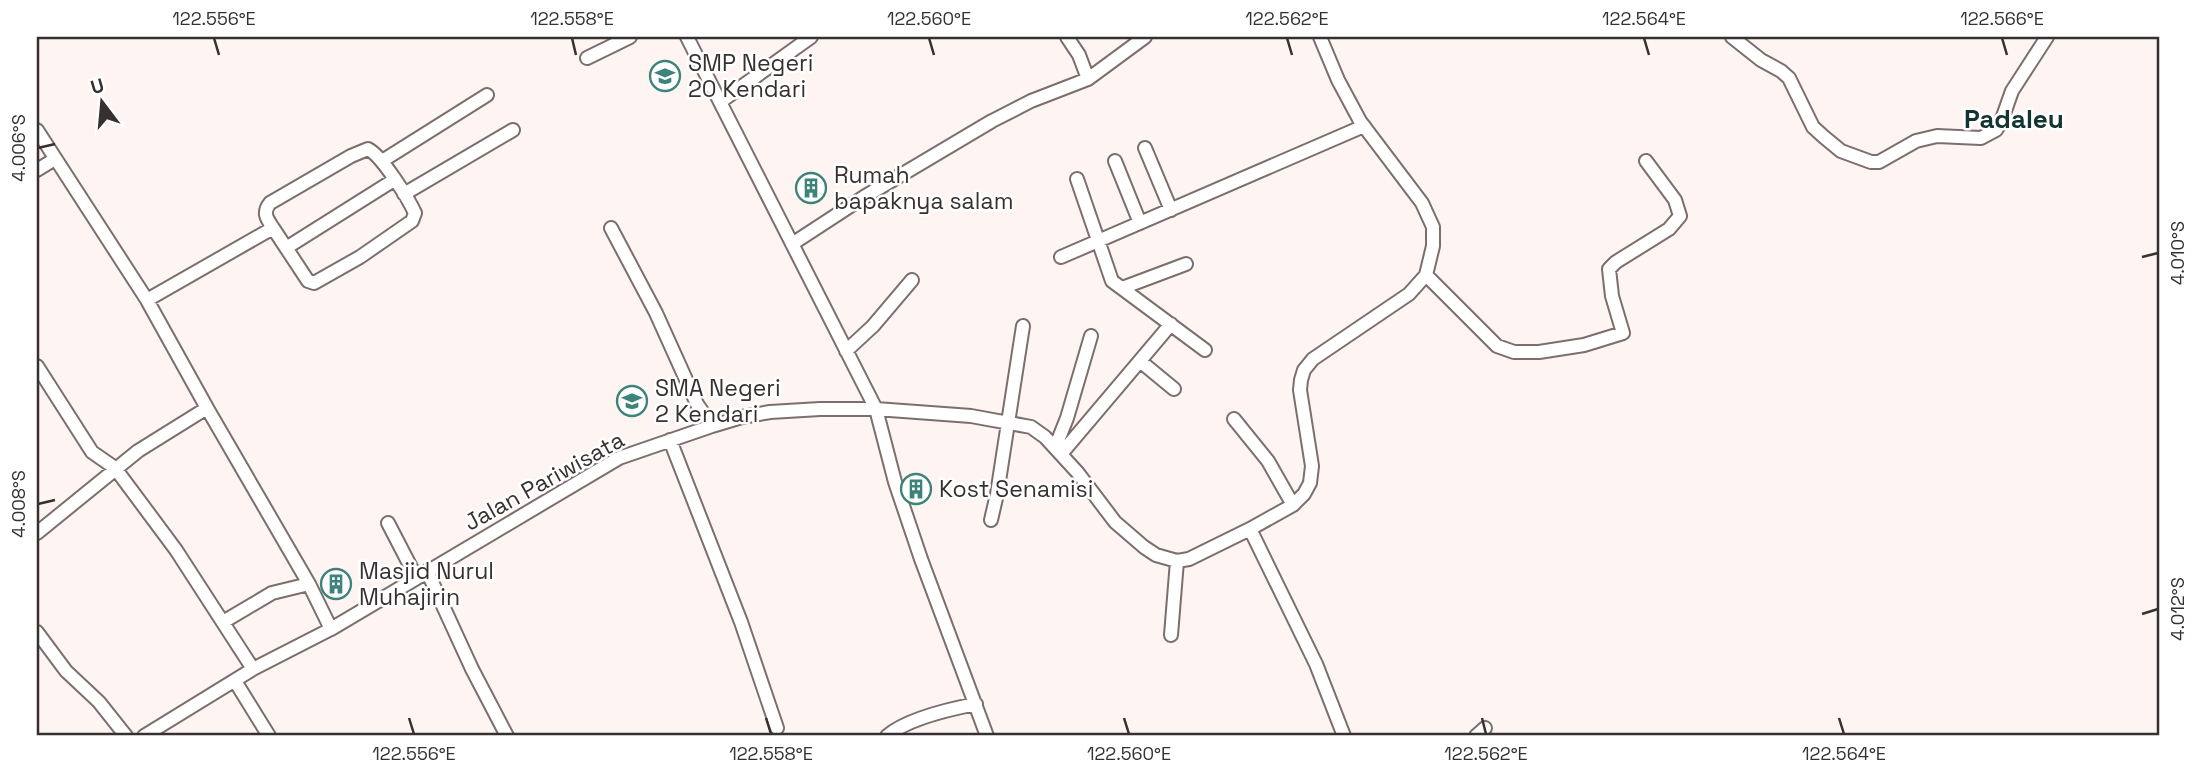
<svg xmlns="http://www.w3.org/2000/svg" width="2197" height="773" font-family="'Space Grotesk',sans-serif">
	<rect width="100%" height="100%" fill="#fef4f2"/>
	<g fill="none" stroke-linecap="round" stroke-linejoin="round">
		<g stroke="#7a6f6c" stroke-width="16">
			<path id="minor" d="M687,37l189,372 19,73 26,77 66,177
				M1067,37l12,18 9,24
				M1732,37l29,23 20,11 8,7 24,49 11,10 17,14 30,11h8l37,-21 21,-5 44,2 15,-8 5,-8 11,-31 35,-54
				M587,58l43,-21
				M720,102l91,-65
				M37,130l110,170 60,108 -69,43 -101,82
				M1145,148l26,62
				M382,161l105,-66
				M1115,161l25,62
				M37,170l18,-11
				M1077,179l35,102 93,69
				M404,194l109,-64
				M611,228l45,85 41,91 15,22
				M792,244l72,-47 128,-76 39,-20 57,-22 57,-42
				M286,248l108,-68
				M1061,257l303,-131
				M1426,275l71,71 17,6h25l45,-7 39,-12 -11,-37 -3,-27 7,-7 53,-33 11,-13 -5,-16 -29,-39
				M1122,288l64,-24
				M147,300l126,-72 35,53 6,2 46,-26 52,-36 3,-8c-7,-15 -33,-57 -47,-64l-17,7 -81,47c-8,10 -3,16 3,25
				M846,351l27,-25 39,-46
				M1140,361l34,28
				M37,366l55,86 23,16 61,82 77,119
				M207,408l102,176 22,45
				M1234,419l34,42 25,44
				M670,440l71,182 36,106
				M1055,448l12,-30 24,-82
				M1061,454l110,-130
				M991,520l6,-26 26,-168
				M388,523l28,54
				M1250,529l66,135 28,72
				M427,571l45,98 35,67
				M223,622l49,-29 37,-9
				M37,632l29,39 33,31 27,34
				M1171,635l6,-74
				M235,681l34,55
				M144,736l109,-67 78,-40 288,-171 93,-32 30,-9 28,-5 50,-3h56l95,7 60,11 14,10 33,36 37,49 29,25 12,8 21,6 12,-2 61,-30 43,-24 11,-11 6,-11 2,-17 -12,-76 1,-10 3,-10 9,-11 96,-65 17,-19 7,-29v-19l-11,-24 -62,-82 -22,-41 -18,-43
				M887,736c20,-17 63,-27 89,-32
				M1476,736l9,-8"/>
		</g>
		<use href="#minor" stroke="#fff" stroke-width="12"/>
	</g>
	<path fill="none" stroke="#363130" stroke-width="2.5" d="M214,38l5,17M572,38l4,17M929,38l5,17M1287,38l5,17M1644,38l5,17M2002,38l5,17M38,148l17,-4M2142,257l16,-4M38,504l17,-4M2142,614l16,-5M409,718l5,16M766,718l5,16M1124,718l5,16M1482,718l4,16M1839,718l5,16"/>
	<defs>
		<g id="school-ring" transform="scale(1.575)"><circle r="9.5" fill="#fff" stroke="#3d837a" stroke-width="1.5"/><path d="M0-5L7-2L0 1L-7-2ZM-4 1L0 2.5L4 1V4Q0 6-4 4Z" fill="#3d837a"/></g>
		<g id="building-ring" transform="scale(1.575)"><circle r="9.5" fill="#fff" stroke="#3d837a" stroke-width="1.5"/><path d="M-4-6H4V6H1V3H-1V6H-4ZM-2.5-4.3h1.7v1.8h-1.7ZM.8-4.3h1.7v1.8H.8ZM-2.5-1h1.7V.8h-1.7ZM.8-1h1.7V.8H.8Z" fill="#3d837a"/></g>
	</defs>
	<g fill-rule="evenodd">
		<use href="#school-ring" x="665" y="76"/>
		<use href="#building-ring" x="811" y="188"/>
		<use href="#school-ring" x="632" y="401"/>
		<use href="#building-ring" x="916" y="489"/>
		<use href="#building-ring" x="336" y="584"/>
	</g>
	<g text-anchor="middle" dominant-baseline="central" stroke-width="5" stroke-linejoin="round" paint-order="stroke">
		<g font-size="23" fill="#363130" stroke="#fff" text-anchor="start">
			<text x="688" y="63">SMP Negeri<tspan x="688" dy="26">20 Kendari</tspan></text>
			<text x="834" y="175">Rumah<tspan x="834" dy="26">bapaknya salam</tspan></text>
			<text x="655" y="388">SMA Negeri<tspan x="655" dy="26">2 Kendari</tspan></text>
			<text x="939" y="489">Kost Senamisi</text>
			<text x="359" y="571">Masjid Nurul<tspan x="359" dy="26">Muhajirin</tspan></text>
		</g>
		<g font-size="23" fill="#363130" stroke="#fff">
			<text transform="translate(544 481) rotate(-29)">Jalan Pariwisata</text>
		</g>
		<g font-size="26" font-weight="bold" fill="#133430" stroke="#fff">
			<text x="2014" y="119">Padaleu</text>
		</g>
	</g>
	<rect width="2197" height="773" fill="none" stroke="#ffffff" stroke-width="77"/>
	<g transform="translate(102 102) rotate(344)" stroke="#ffffff" stroke-width="5" paint-order="stroke">
	<path d="M0-5L12 26L0 18L-12 26Z" fill="#363130"/>
	<text y="-10" font-size="19" font-weight="bold" text-anchor="middle" fill="#363130">U</text>
	</g>
	<rect x="38" y="38" width="2120" height="696" fill="none" stroke="#363130" stroke-width="2.5"/>
	<g font-size="18" text-anchor="middle" fill="#363130">
		<text x="214" y="25">122.556°E</text>
		<text x="572" y="25">122.558°E</text>
		<text x="929" y="25">122.560°E</text>
		<text x="1287" y="25">122.562°E</text>
		<text x="1644" y="25">122.564°E</text>
		<text x="2002" y="25">122.566°E</text>
		<text transform="translate(19 148) rotate(-90)" y="6">4.006°S</text>
		<text transform="translate(2178 253) rotate(-90)" y="6">4.010°S</text>
		<text transform="translate(19 504) rotate(-90)" y="6">4.008°S</text>
		<text transform="translate(2178 609) rotate(-90)" y="6">4.012°S</text>
		<text x="414" y="760">122.556°E</text>
		<text x="771" y="760">122.558°E</text>
		<text x="1129" y="760">122.560°E</text>
		<text x="1486" y="760">122.562°E</text>
		<text x="1844" y="760">122.564°E</text>
	</g>
</svg>
